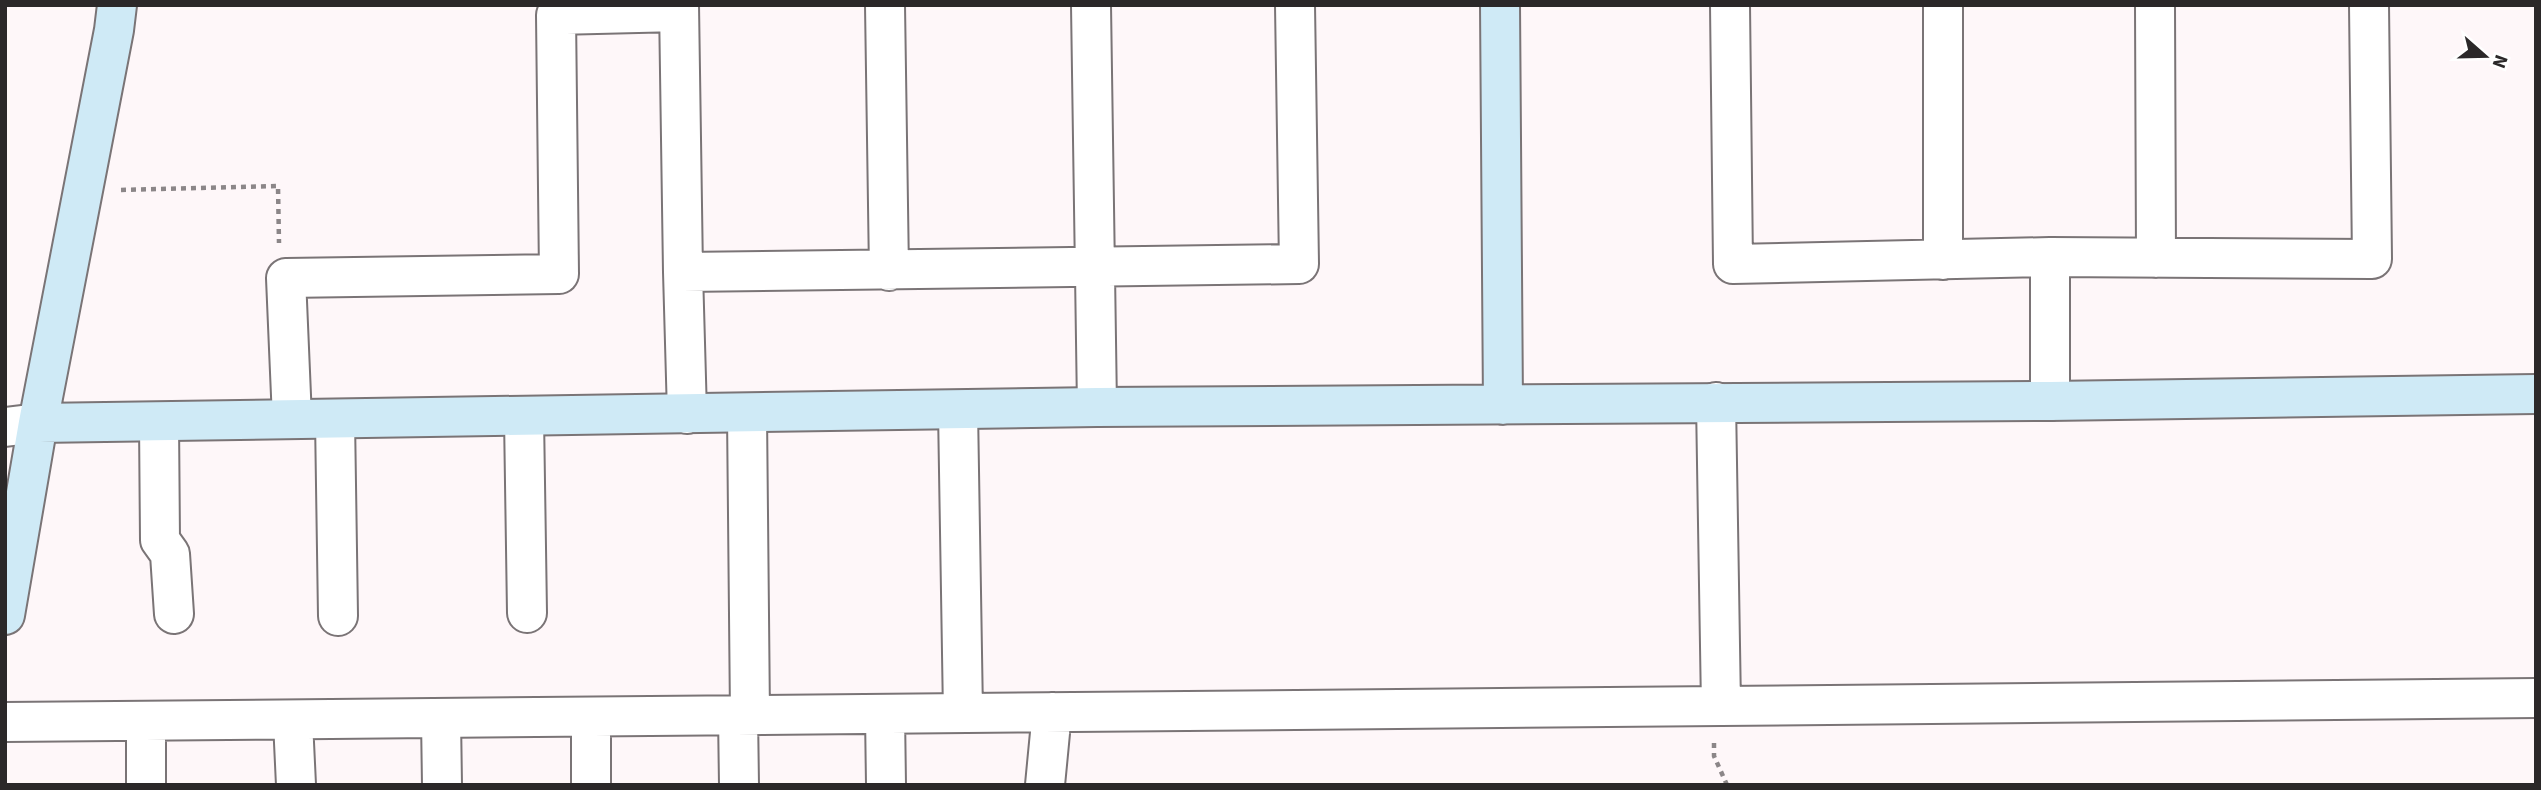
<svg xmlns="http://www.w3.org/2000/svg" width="2541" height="790" font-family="'Source Sans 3',sans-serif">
	<rect width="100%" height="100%" fill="#fef7f9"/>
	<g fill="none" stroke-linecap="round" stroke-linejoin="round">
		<g stroke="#7a7476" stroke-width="42">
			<path id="street" d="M679,5l4,267 616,-8 -4,-259
				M885,5l4,266
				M1091,5l6,402
				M1730,5l3,259 317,-7
				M1943,5v255
				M2155,5l1,253
				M683,272l4,142
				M2050,401v-144l322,2 -3,-254
				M958,410l5,303
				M747,414l3,301
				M524,417l3,196
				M292,419l-6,-141 273,-4 -3,-259 123,-3
				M335,419l3,197
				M159,422l1,118 10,14 4,60
				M5,427l33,-4
				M1721,706l815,-8
				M885,714l1,71
				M738,715l1,70
				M591,717v68
				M441,719l1,66
				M146,721v64
				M293,721l3,64
				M5,722l1716,-16 -5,-304
				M1045,785l7,-73"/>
		</g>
		<g stroke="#7a7476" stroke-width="42">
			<path id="secondary" d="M1500,5l3,400
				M38,423l1059,-16 953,-6 486,-7
				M5,615l33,-192 76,-393 3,-25"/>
		</g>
		<path stroke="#8b8688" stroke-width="4.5" stroke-dasharray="5 5" stroke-linecap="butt" d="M121,190l157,-4 1,57
			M1714,743v13l13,29"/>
		<use href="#street" stroke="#fff" stroke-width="38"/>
		<use href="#secondary" stroke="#cfeaf6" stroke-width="38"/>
	</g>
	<rect width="2541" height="790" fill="none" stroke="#2b2829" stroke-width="14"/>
	<g transform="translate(2485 56) rotate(110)" stroke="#ffffff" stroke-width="5" paint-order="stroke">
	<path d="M0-5L12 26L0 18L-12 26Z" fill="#2b2829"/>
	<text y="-10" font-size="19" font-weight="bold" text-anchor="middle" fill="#2b2829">N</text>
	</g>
</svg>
